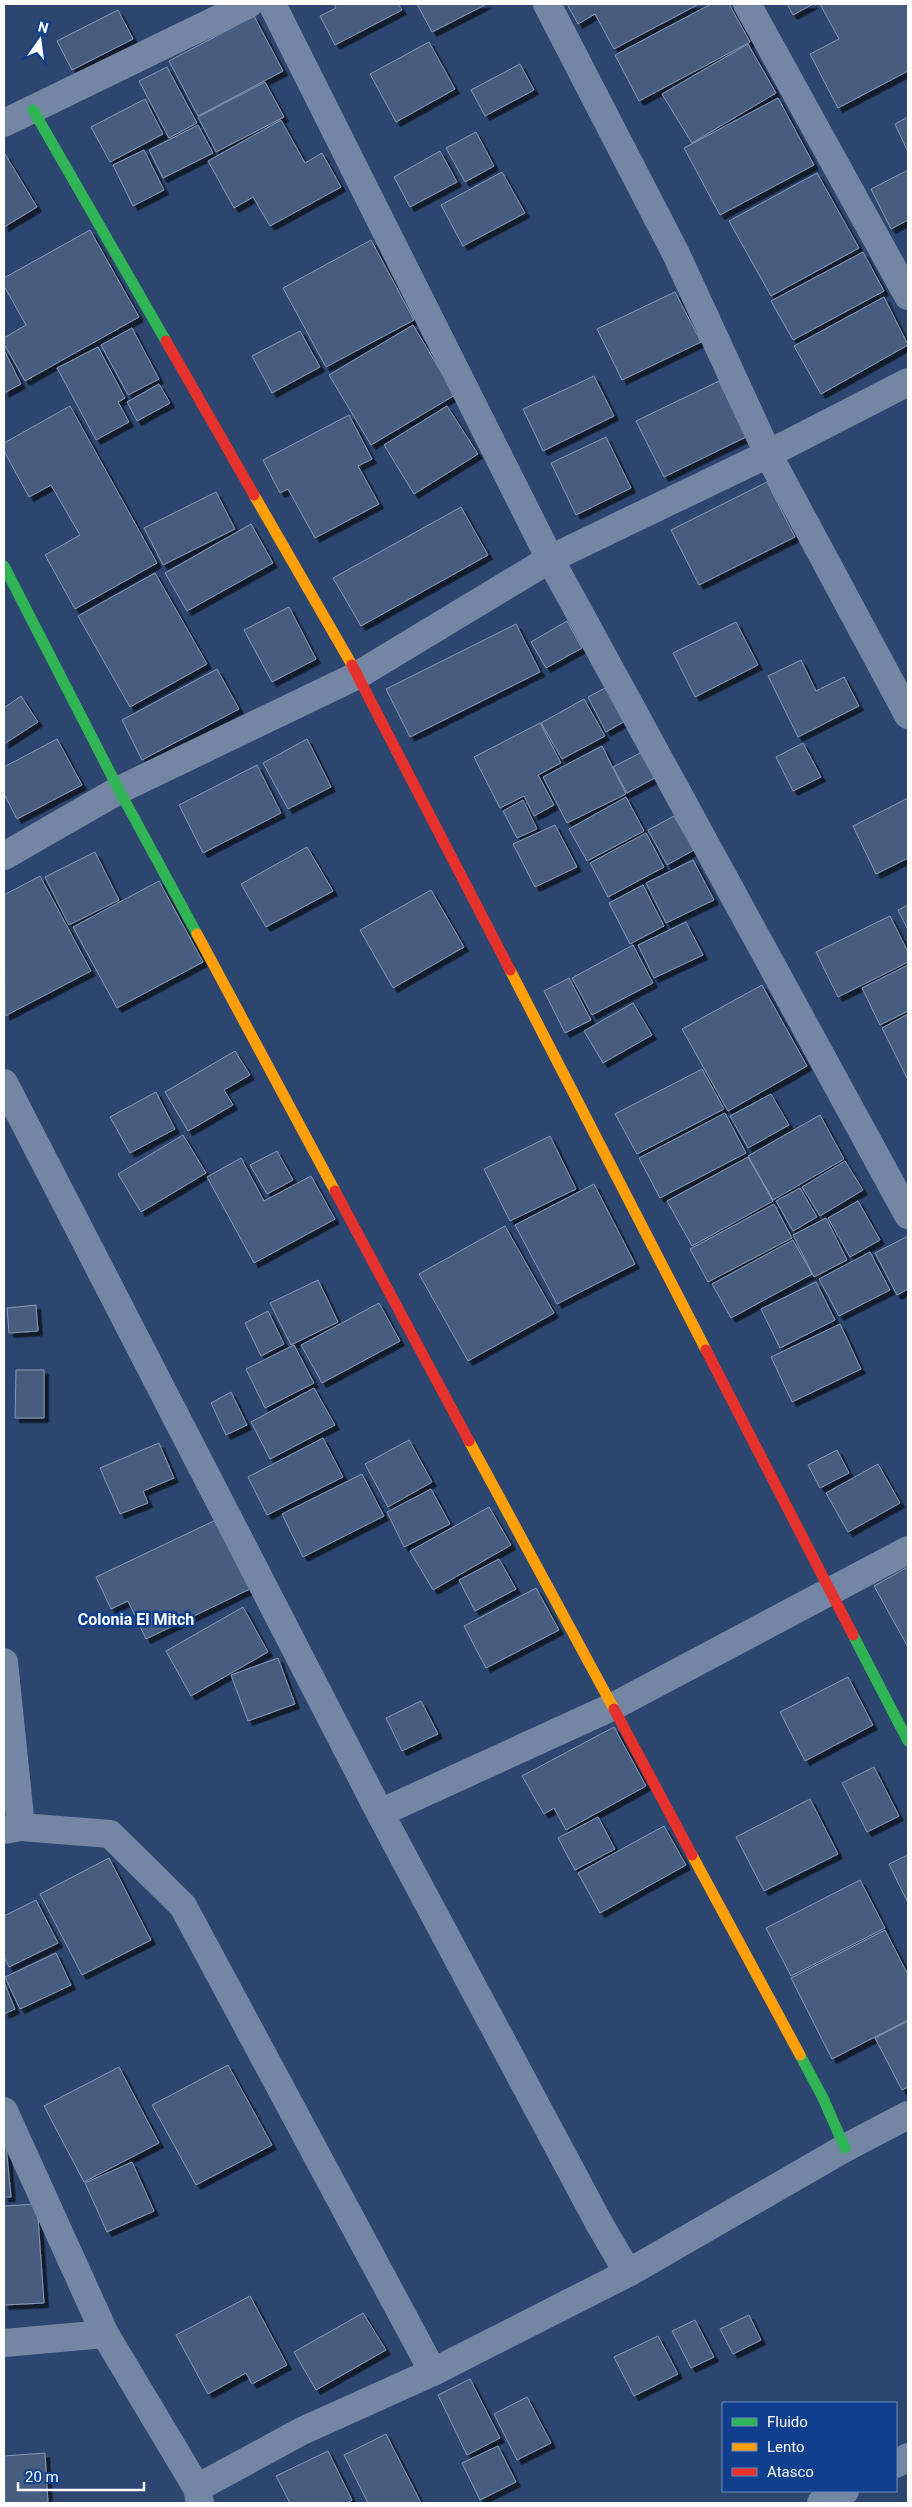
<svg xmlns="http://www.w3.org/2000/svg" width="912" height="2507" font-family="Roboto,sans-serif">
	<defs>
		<filter id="shadow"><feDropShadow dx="4.5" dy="4.5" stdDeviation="0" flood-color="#0009"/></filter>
	</defs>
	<rect width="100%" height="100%" fill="#2c4670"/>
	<path fill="#475d7f" stroke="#8798b3" filter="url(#shadow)" d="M334,4h64l4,6 -67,35 -15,-29 16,-8z
		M417,4h70l-55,28z
		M567,4h132l-85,45 -19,-35 -17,10z
		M711,4h18l21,38 -111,59 -24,-46z
		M787,4h26l-20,11z
		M820,4h88v67l-70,37 -28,-54 29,-15z
		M118,10l15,29 -61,31 -15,-29z
		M254,16l29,55 -85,45 -29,-55z
		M429,42l26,47 -59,33 -26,-48z
		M748,44l28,49 -84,50 -30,-49z
		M520,64l14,26 -49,26 -14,-26z
		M167,67l30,56 -28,15 -30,-57z
		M265,82l19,35 -68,35 -18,-35z
		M778,98l36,67 -94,50 -36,-67z
		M145,99l18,35 -53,28 -19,-35z
		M908,117v35l-13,-28z
		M281,120l24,43 17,-10 19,34 -71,39 -17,-29 -19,11 -26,-47z
		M198,125l15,28 -50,25 -14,-28z
		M476,132l18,34 -29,16 -19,-34z
		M144,150l20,40 -31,16 -20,-41z
		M440,151l17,31 -47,25 -16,-30z
		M5,154l32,53 -33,20v-72z
		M908,170v50l-17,9 -20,-40z
		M502,172l23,41 -62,33 -22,-41z
		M817,173l42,75 -88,48 -42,-75z
		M90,230l49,87 -114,64 -21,-37v-6l22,-13 -22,-39v-8z
		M371,240l43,80 -88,47 -43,-79z
		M863,252l21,39 -91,49 -22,-39z
		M675,292l26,50 -79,38 -25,-51z
		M884,297l24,48 -87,49 -27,-48z
		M413,325l42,70 -84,50 -42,-70z
		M132,328l27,51 -31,16 -27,-50z
		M300,331l20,36 -48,26 -20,-37z
		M98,347l27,51 -7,4 11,20 -33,18 -39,-72z
		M4,350l17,34 -17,9z
		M594,376l20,40 -71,35 -20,-42z
		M719,381l27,56 -82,40 -28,-56z
		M159,384l11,19 -33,18 -10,-19z
		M70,406l87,157 -82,46 -30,-54 35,-20 -29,-50 -22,12 -25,-46v-8z
		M447,406l31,48 -64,40 -30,-49z
		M349,415l23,44 -14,7 21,38 -64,34 -27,-49 -8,4 -17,-33z
		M606,437l25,51 -55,27 -25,-52z
		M767,482l28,55 -96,48 -28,-55z
		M216,492l19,37 -72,36 -19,-37z
		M461,507l27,48 -127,71 -28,-48z
		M251,524l22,39 -86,48 -22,-38z
		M155,573l52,91 -77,43 -52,-91z
		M289,607l27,52 -44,23 -28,-52z
		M567,621l15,27 -36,20 -15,-26z
		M736,622l22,43 -63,32 -22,-44z
		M516,624l24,48 -130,65 -24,-48z
		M801,660l15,31 28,-14 15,29 -61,31 -30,-61z
		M217,669l22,40 -97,51 -20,-40z
		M609,686l18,34 -21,12 -18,-35z
		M21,696l17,26 -34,22v-36z
		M584,699l21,37 -43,23 -21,-36z
		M540,723l21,40 -23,12 16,30 -20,11 -10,-20 -24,12 -26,-51z
		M57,739l25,46 -65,34 -13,-25v-27z
		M307,739l24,48 -43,22 -25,-46z
		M803,743l18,34 -28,14 -17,-34z
		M602,746l24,48 -59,29 -24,-46z
		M646,750l14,25 -33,18 -14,-26z
		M257,765l24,48 -78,40 -24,-48z
		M626,797l18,34 -57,30 -18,-32z
		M908,798v60l-32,16 -23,-48z
		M523,800l14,29 -20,9 -14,-27z
		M674,816l20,34 -27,15 -19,-35z
		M555,825l22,42 -42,20 -22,-43z
		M646,833l18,34 -56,30 -18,-34z
		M307,847l26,44 -67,36 -25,-43z
		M95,852l24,48 -50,25 -24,-48z
		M693,860l21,40 -48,23 -20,-40z
		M40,876l51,95 -86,45 -1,-121z
		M159,881l44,81 -86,46 -44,-81z
		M643,885l21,41 -34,18 -21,-41z
		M431,890l33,57 -71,41 -33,-58z
		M908,905v25l-10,-20z
		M890,916l18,36v10l-70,35 -22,-45z
		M686,922l17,33 -49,23 -16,-33z
		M633,945l20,38 -61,32 -20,-37z
		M908,965v46l-28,14 -18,-37z
		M569,978l22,42 -26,13 -21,-42z
		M762,985l45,81 -79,45 -46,-82z
		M633,1003l19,32 -49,28 -19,-32z
		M908,1014v66l-26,-52z
		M235,1051l15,24 -26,15 9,15 -45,26 -23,-39z
		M702,1069l22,40 -87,45 -22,-40z
		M156,1092l19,37 -45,24 -20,-36z
		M771,1094l18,31 -41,23 -18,-32z
		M725,1113l21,40 -86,45 -21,-40z
		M820,1115l24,44 -71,41 -25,-44z
		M183,1135l23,38 -65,39 -23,-38z
		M550,1136l26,53 -66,32 -26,-52z
		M277,1151l16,29 -26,14 -17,-29z
		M748,1157l25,44 -81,45 -25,-45z
		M241,1158l23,43 47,-25 24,43 -81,44 -47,-86z
		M845,1161l18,29 -43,26 -18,-29z
		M594,1184l41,80 -78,40 -42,-79z
		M800,1188l17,29 -24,14 -17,-30z
		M858,1201l22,39 -30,17 -22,-39z
		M774,1204l18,34 -84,44 -18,-33z
		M826,1218l21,42 -33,17 -21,-42z
		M505,1226l49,87 -86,48 -49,-87z
		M908,1236v53l-11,6 -22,-42z
		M793,1240l19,34 -81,44 -19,-34z
		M870,1252l20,38 -51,26 -20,-37z
		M318,1280l20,42 -47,23 -21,-42z
		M816,1282l19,38 -55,28 -19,-39z
		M379,1303l21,38 -78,42 -21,-38z
		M36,1305l2,26 -29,2 -2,-25z
		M268,1311l16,33 -23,12 -16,-33z
		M840,1324l21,45 -69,33 -21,-45z
		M294,1345l20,38 -49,25 -19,-39z
		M16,1370h28v48h-29z
		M314,1388l21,37 -65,34 -19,-37z
		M231,1392l16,33 -21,10 -15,-32z
		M323,1438l20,39 -76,38 -19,-38z
		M409,1440l23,42 -44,25 -23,-43z
		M159,1443l15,35 -31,13 5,12 -28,11 -20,-46z
		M837,1450l12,23 -29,15 -12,-23z
		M878,1464l22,39 -52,29 -22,-39z
		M362,1474l22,42 -81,41 -21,-43z
		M431,1489l19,35 -46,23 -17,-35z
		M489,1507l22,38 -78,45 -23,-39z
		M220,1518l34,69 -108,52 -18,-38 -17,8 -15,-32z
		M499,1559l17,30 -41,22 -16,-31z
		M908,1567v80l-34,-61z
		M536,1588l23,42 -73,38 -22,-42z
		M243,1607l25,45 -77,44 -25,-45z
		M278,1658l17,46 -47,17 -17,-46z
		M848,1677l25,48 -68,36 -25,-49z
		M421,1701l17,33 -36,17 -16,-33z
		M614,1727l32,59 -80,44 -12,-22 -10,6 -22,-38z
		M874,1767l25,49 -32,16 -25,-49z
		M810,1799l28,55 -74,37 -28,-54z
		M598,1817l17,32 -40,21 -17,-32z
		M664,1826l22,39 -86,48 -22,-40z
		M908,1855v48l-19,-39z
		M109,1858l42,82 -69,35 -42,-81z
		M860,1880l25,48 -94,48 -25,-48z
		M36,1900l22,43 -49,24 -5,-10v-41z
		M885,1930l23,45v45l-76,39 -41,-81z
		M56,1953l15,32 -51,24 -15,-32z
		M4,1982l11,27 -11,5z
		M908,2021v66l-6,3 -27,-52z
		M228,2065l44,80 -76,40 -44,-80z
		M119,2067l40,76 -75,39 -40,-76z
		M4,2124l7,73h-7z
		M132,2162l22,49 -47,21 -22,-49z
		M37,2204l7,99 -40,2v-99z
		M250,2296l37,69 -35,19 -6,-11 -38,21 -32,-59z
		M363,2313l23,37 -70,40 -22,-38z
		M749,2315l12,25 -28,14 -13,-25z
		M695,2320l19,37 -23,11 -19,-37z
		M658,2336l20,38 -44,22 -20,-39z
		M470,2379l30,59 -33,17 -29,-60z
		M527,2397l24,46 -34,17 -23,-46z
		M386,2434l35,69h-53l-24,-48z
		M498,2446l18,36 -36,18 -18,-37z
		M328,2451l24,49 -5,3h-57l-14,-27z
		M45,2453l3,50h-43l-1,-47z"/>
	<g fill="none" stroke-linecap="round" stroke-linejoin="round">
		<path stroke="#7387a5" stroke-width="28" d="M272,4l278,555 358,656
			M547,4l129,250 92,200 140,261
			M747,4l161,292
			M4,123l245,-119
			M4,856l115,-66 239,-115 192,-116 218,-105 140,-72
			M4,1083l376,730 220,412 28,48
			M4,1662l17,165
			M380,1813l234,-107 294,-156
			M4,1830l17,-3 89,7 73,72 250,466
			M4,2111l101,223 92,154 3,15
			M4,2343l101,-9
			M896,2464l12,-7
			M197,2488l105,-57 131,-59 195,-99 217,-125 63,-33
			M821,2503l24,-12"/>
		<path stroke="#30b455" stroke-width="11" d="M33,110l133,231
			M4,566l115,224 78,144
			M853,1635l55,106
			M800,2055l23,43 22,50"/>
		<path stroke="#ff9f0a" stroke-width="11" d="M254,495l98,170
			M197,934l138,257
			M510,970l196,380
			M469,1441l145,268
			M692,1855l108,200"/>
		<path stroke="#e5322d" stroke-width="11" d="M166,341l88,154
			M352,665l158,305
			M335,1191l134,250
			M706,1350l147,285
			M614,1709l78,146"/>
	</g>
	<g text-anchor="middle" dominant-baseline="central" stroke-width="5" stroke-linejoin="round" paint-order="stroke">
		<g font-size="16" font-weight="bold" fill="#fff" stroke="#0f3f8d">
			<text x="136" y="1619">Colonia El Mitch</text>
		</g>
	</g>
	<rect width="912" height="2507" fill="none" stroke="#ffffff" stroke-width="10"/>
	<rect x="722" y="2402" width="175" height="90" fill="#0f3f8d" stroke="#6f8cbb"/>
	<rect x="732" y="2418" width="25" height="8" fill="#30b455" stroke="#6f8cbb"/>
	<text x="767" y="2427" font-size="15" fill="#ffffff">Fluido</text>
	<rect x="732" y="2443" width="25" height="8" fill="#ff9f0a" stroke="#6f8cbb"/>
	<text x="767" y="2452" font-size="15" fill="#ffffff">Lento</text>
	<rect x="732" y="2468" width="25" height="8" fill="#e5322d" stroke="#6f8cbb"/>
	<text x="767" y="2477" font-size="15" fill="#ffffff">Atasco</text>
	<g transform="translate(40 40) rotate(14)" stroke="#0f3f8d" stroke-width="4" paint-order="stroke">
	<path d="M0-4L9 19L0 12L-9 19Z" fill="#ffffff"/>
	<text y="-8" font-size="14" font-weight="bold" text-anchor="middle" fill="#ffffff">N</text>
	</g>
	<path d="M18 2482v8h126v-8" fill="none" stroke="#ffffff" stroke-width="2.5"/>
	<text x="25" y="2482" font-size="15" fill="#ffffff" stroke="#0f3f8d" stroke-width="4" paint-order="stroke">20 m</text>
</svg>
